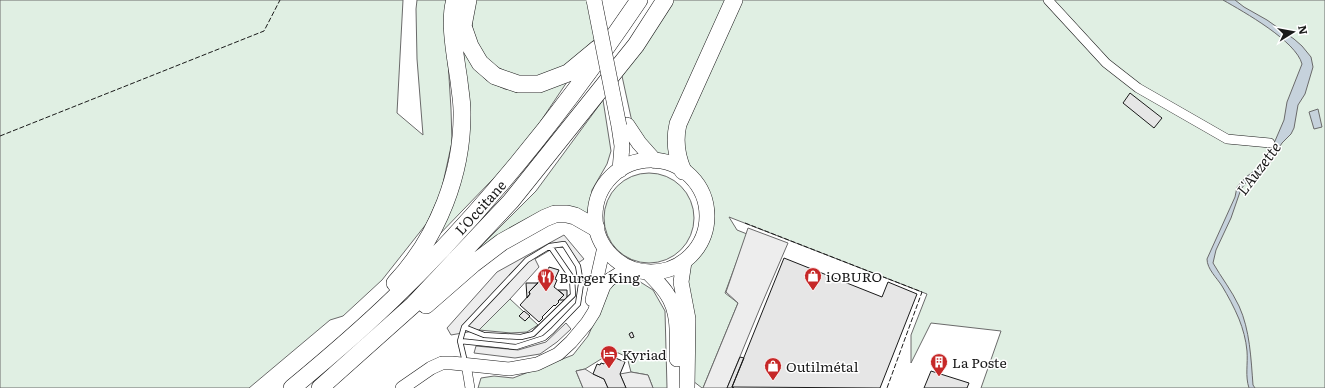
<svg xmlns="http://www.w3.org/2000/svg" width="1325" height="388" font-family="Literata,serif">
	<rect width="100%" height="100%" fill="#fff"/>
	<path fill="#e0efe3" stroke="#6a6a6a" d="M0,0h403l-6,113 26,22 -6,-76 -1,-50 1,-9h31l-1,45 4,64 1,33 -11,50 -14,31 -45,57 -39,36 -13,4 -81,68h-249z
		M474,0h114l7,39c-16,15 -32,32 -54,38 -14,4 -26,0 -38,-7 -4,-2 -10,-5 -13,-8 -18,-16 -21,-41 -16,-62z
		M673,0h55l-56,159 -26,-11 -14,-26 -10,-46z
		M740,0h585v388h-344l20,-57 -70,-8 -20,40v-28l16,-41 -198,-77 8,13 10,4 -22,59 13,10 -35,85h-1l-9,-7 -6,-112 9,-9 8,-13 8,-19v-28l-19,-29 -10,-10 -4,-25z
		M463,42l10,23 13,15 19,9 18,2 46,-12 -47,70 -89,92 33,-146z
		M603,100l8,51 -4,13 -15,26 -5,27 -15,-8 -103,49 67,-67z
		M604 218a45 45 0 1 1 90 0a45 45 0 1 1-90 0Z
		M634,278l19,12 12,21 2,77h-14l-5,-13 -17,-3 -4,-15 -13,-6 -29,18 -9,2 7,17h-105l3,-10 13,-2 19,2 60,-23 15,-19 21,-47 11,-9z
		M510,299l28,26 -11,7 -16,1 -32,-3z"/>
	<path fill="#ededed" stroke="#6a6a6a" d="M748,228l40,15 -28,65 -33,80h-24l35,-85 -12,-11z
		M564,235l20,24 -6,4 -16,-20 -27,16 4,8 -29,32 -31,31 -28,5 -4,-7 50,-56z
		M566,323l5,6 -14,13 -17,12 -25,4 -41,-5 2,-7 42,4 28,-8z
		M585,369l8,5 11,5 4,9h-25l-7,-17z
		M631,372l17,3 5,13h-27l-6,-14z"/>
	<path fill="#c6d2dc" stroke="#6a6a6a" d="M1223,0h12l9,7 23,13 27,19 8,7 9,11 2,10 -8,27 -7,11 -4,23 -3,6 -9,9 -16,26 -17,10 -8,10 -10,29 -15,32 -3,13c8,14 19,28 26,43 11,24 12,53 14,79l2,3h-6c-4,-12 -1,-24 -2,-37 -1,-11 -4,-22 -8,-32 -5,-12 -11,-23 -17,-33 -5,-8 -15,-17 -15,-27l28,-62 2,-10 9,-10 16,-12 13,-24 9,-21 3,-18 15,-38c-6,-23 -58,-52 -79,-64z
		M1318,109l4,18 -8,2 -5,-17z"/>
	<path fill="#e6e6e6" stroke="#1a1a1a" d="M1130,93l32,25 -8,10 -31,-25z
		M784,258l98,39 6,-15 29,12 -37,94 -148,-1z
		M549,267l10,3 -4,9 2,1 -3,7 10,8 -6,6 1,1 -4,4 -1,-1 -12,12 1,1 -4,4 -19,-17 10,-11 -1,-2 15,-16 2,2z
		M526,283h12l-9,9 1,2 -3,4z
		M558,290h9v10h-8l5,-5z
		M524,311l6,5 -5,5 -6,-5z
		M632,332l2,5 -3,1 -2,-4z
		M613,357l12,5 -5,12 6,14h-18l-4,-9 -11,-5 4,-10 3,1 1,-2 3,1 1,-3 3,1 1,-3 3,2z
		M740,357l4,1 -12,29 2,1h-7z
		M931,371l38,12 -2,5h-43z"/>
	<g fill="none" stroke-linecap="round" stroke-linejoin="round">
		<g stroke="#1a1a1a" stroke-width="6">
			<path id="lane" d="M464,327l20,8 37,2 12,-3 40,-39 -1,-17 -22,-32
				M460,341l56,6 28,-9 8,-7 26,-27 3,-20 -3,-18 -14,-22 -14,2 -23,14 -63,67 -4,14 5,21"/>
		</g>
		<g stroke="#1a1a1a" stroke-width="10">
			<path id="street" d="M1048,0l58,63 32,25 89,51 43,4
				M466,364l4,24"/>
		</g>
		<g stroke="#1a1a1a" stroke-width="14">
			<path id="secondary" d="M592,300l12,-53
				M402,388l29,-20 11,-5h10l57,6 28,-5 21,-10 13,-12 16,-19 7,-11 10,-26 5,-6 19,-12"/>
		</g>
		<g stroke="#1a1a1a" stroke-width="16">
			<path id="primary" d="M627,125l12,18 16,18
				M619,126l3,20 -2,24
				M595 216a56 56 0 1 1 112 0a56 56 0 1 1-112 0Z
				M684,262l-3,20 7,37 -1,69
				M648,272c6,7 14,14 19,22 13,19 10,43 10,65"/>
		</g>
		<g stroke="#1a1a1a" stroke-width="18">
			<path id="highway" d="M468,0l-5,26 7,20 10,17 15,13 23,8h21l29,-11 29,-24
				M683,171c-7,-16 -9,-30 -5,-47l56,-124
				M395,283c43,-46 68,-110 67,-172 0,-10 -2,-20 -3,-30 -3,-22 -11,-60 -4,-81
				M426,305l47,-41 29,-22 43,-24 10,-4h12l8,2 21,12
				M292,388c35,-29 69,-58 102,-90 93,-90 173,-191 245,-298
				M320,388l93,-83 98,-104 125,-156 29,-45"/>
		</g>
		<use href="#lane" stroke="#fff" stroke-width="4.5"/>
		<use href="#street" stroke="#fff" stroke-width="9"/>
		<use href="#secondary" stroke="#fff" stroke-width="13"/>
		<use href="#primary" stroke="#fff" stroke-width="15"/>
		<use href="#highway" stroke="#fff" stroke-width="17"/>
		<g stroke="#1a1a1a" stroke-width="16" stroke-linecap="butt">
			<path id="primary-bridge" d="M594,0l25,126"/>
		</g>
		<use href="#primary-bridge" stroke="#fff" stroke-width="15"/>
		<path stroke="#1a1a1a" stroke-width="1" stroke-dasharray="5 2" stroke-linecap="butt" d="M0,136l264,-105 16,-31
			M745,223l177,69 -35,96"/>
	</g>
	<defs>
		<g id="shop-pin" transform="scale(0.9)"><path d="M0 17L-7.5 6A9.5 9.5 0 1 1 7.5 6Z" fill="#c62828" stroke="#fff"/><path d="M-5-2.5h2.3a2.7 3.5 0 0 1 5.4 0H5L5.5 6h-11ZM-1.5-2.5h3a1.5 2.3 0 0 0-3 0Z" fill="#fff"/></g>
		<g id="restaurant-pin" transform="scale(0.9)"><path d="M0 17L-7.5 6A9.5 9.5 0 1 1 7.5 6Z" fill="#c62828" stroke="#fff"/><path d="M-5-6h1v4h1v-4h1v4h1v-4h1v5L-1.5 .5V6h-2V.5L-5-1ZM5-6V6H3V1.5H1.5Q1.5-4 5-6Z" fill="#fff"/></g>
		<g id="hotel-pin" transform="scale(0.9)"><path d="M0 17L-7.5 6A9.5 9.5 0 1 1 7.5 6Z" fill="#c62828" stroke="#fff"/><path d="M-6-4.5h1.5V1H6V5H4.5V3h-9V5H-6ZM-4 0a1.8 1.8 0 1 1 3.6 0ZM.5 0V-2.5h3Q6-2.5 6 0Z" fill="#fff"/></g>
		<g id="building-pin" transform="scale(0.9)"><path d="M0 17L-7.5 6A9.5 9.5 0 1 1 7.5 6Z" fill="#c62828" stroke="#fff"/><path d="M-4-6H4V6H1V3H-1V6H-4ZM-2.5-4.3h1.7v1.8h-1.7ZM.8-4.3h1.7v1.8H.8ZM-2.5-1h1.7V.8h-1.7ZM.8-1h1.7V.8H.8Z" fill="#fff"/></g>
	</defs>
	<g fill-rule="evenodd">
		<use href="#shop-pin" x="813" y="276"/>
		<use href="#restaurant-pin" x="546" y="277"/>
		<use href="#hotel-pin" x="609" y="354"/>
		<use href="#building-pin" x="939" y="362"/>
		<use href="#shop-pin" x="773" y="366"/>
	</g>
	<g text-anchor="middle" dominant-baseline="central" stroke-width="3" stroke-linejoin="round" paint-order="stroke">
		<g font-size="14" fill="#1a1a1a" stroke="#fff">
			<text transform="translate(480 207) rotate(-48)">L'Occitane</text>
		</g>
		<g font-size="14" fill="#1a1a1a" stroke="#fff" text-anchor="start">
			<text x="826" y="276">iOBURO</text>
			<text x="559" y="277">Burger King</text>
			<text x="622" y="354">Kyriad</text>
			<text x="952" y="362">La Poste</text>
			<text x="786" y="366">Outilmétal</text>
		</g>
		<g font-size="15" font-style="italic" fill="#1a1a1a" stroke="#fff">
			<text transform="translate(1258 168) rotate(-53)">L'Auzette</text>
		</g>
	</g>
	<g transform="translate(1293 32) rotate(79)" stroke="#ffffff" stroke-width="3" paint-order="stroke">
	<path d="M0-3L7 15L0 10L-7 15Z" fill="#1a1a1a"/>
	<text y="-6" font-size="11" font-weight="bold" text-anchor="middle" fill="#1a1a1a">N</text>
	</g>
</svg>
